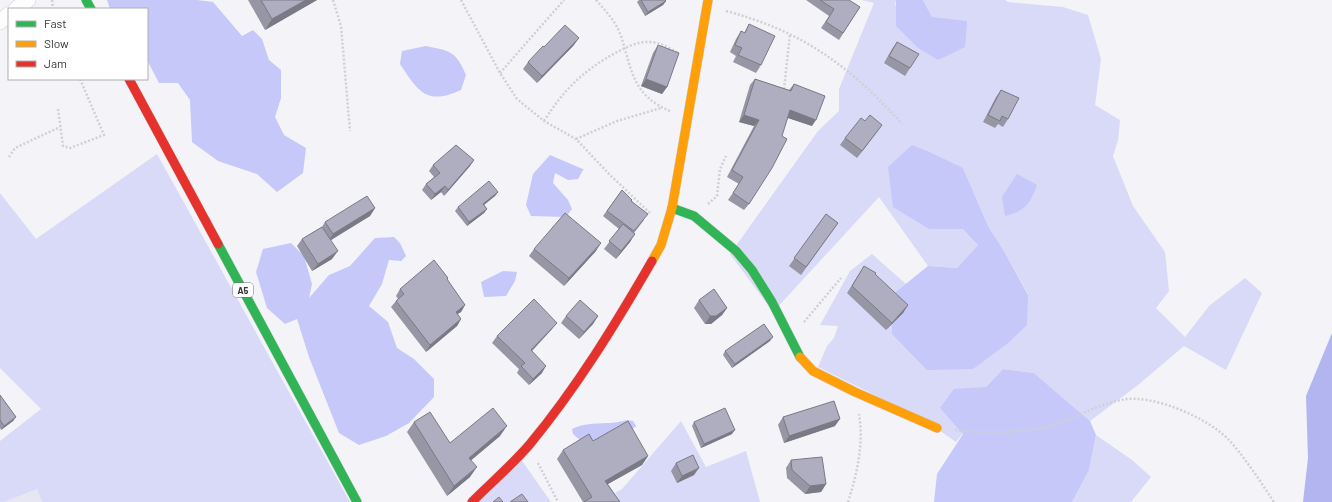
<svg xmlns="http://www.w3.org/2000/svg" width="1332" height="502" font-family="Barlow,sans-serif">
	<rect width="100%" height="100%" fill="#f3f3f8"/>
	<path fill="#e7e7f3" d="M37,489l5,13h-38z"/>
	<path fill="#d8daf8" d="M862,0h34l-1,5 37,12 -9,-17h82l3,2 55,5 25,8 13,44 -6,46 25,15 -2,20 -5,16 20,50 32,46 4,39 -13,17 29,29 24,-31 36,-28 17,15 -36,77 -42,-24 -46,39 -48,36 -56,-48 -31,-4 -17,18 -46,21 23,25 -7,9 -33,-23 -105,-52 9,-21 7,-8 4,-12 -18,-1 30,-54 22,-17 34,30 -14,11 136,-1 -24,-43 -16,-25 -25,-58 -34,61h35l14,16 -21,23 -29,-2 -49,-69 -106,115 -43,-58 88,-123 21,-20v-22l35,-86z
		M157,154l193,348h-308l-5,-13 -33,13h-4v-61l41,-32 -41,-41v-175l36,46z
		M681,421l25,46 40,-16 14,51h-140l-5,-9 7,-4z
		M1096,435l36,25 19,17 -20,25h-59l17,-32z
		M520,458l31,44h-75z"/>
	<path fill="#c5c8f8" d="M107,0h90l16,2 29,34 11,-6 9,9 7,21 12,10v28l-6,19 9,18 22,13 -3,25 -26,19 -20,-18 -39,-13 -26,-19 -2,-42 -12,-17h-19l-12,-23v-51h-37z
		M896,0h27l9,17 35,4 -2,26 -27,13 -20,-12 -22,-22z
		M426,46c24,5 30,5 40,29l-5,15c-35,16 -43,1 -61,-26l2,-13z
		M912,145l15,6 36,17 25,58 16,25 24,44 -1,30 -19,18 -35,26 -46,1 -35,-36v-39l36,-29 29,2 21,-23 -15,-16h-34l-36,-22 -5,-40z
		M550,155l35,15h-2l-5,9 -10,1 -13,-7 -2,10 15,17 4,9 -6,8 -35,-1 -5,-11 7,-31z
		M1017,174l20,11c-7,19 -12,26 -32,31l-3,-19z
		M394,237l6,6 6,13 -5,5 -12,-1 -7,24 -13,22 19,16 9,26 17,11 20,20v18l-25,26 -23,13 -27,9 -20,-12 -30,-76 -12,-38 -12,5 -18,-16 -11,-36 7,-23 28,-6 13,13 8,28 -3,14 20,-23 21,-9 25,-28z
		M503,271l14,1 -2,9 -9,15 -22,1 -3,-15z
		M1003,369l31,4 56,48 6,14 -7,35 -17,32h-138l3,-28 26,-40 -23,-26 14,-19 32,-2z
		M627,420l6,1 3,5 -6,5 -40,18 -17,-15 -1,-5c19,-9 35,-3 55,-9z"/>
	<path fill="#b2b5f0" d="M1332,333v169h-29l5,-44 -2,-62z"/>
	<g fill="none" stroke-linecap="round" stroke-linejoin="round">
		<g stroke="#d1d1d5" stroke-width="16">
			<path id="street" d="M16,9l12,-9
				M0,22l9,-8"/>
		</g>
		<g stroke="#d1d1d5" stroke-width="10">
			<path id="fast" d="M86,0l5,9
				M672,208l22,8 42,35 16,19 20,32 28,55
				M218,244l139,258"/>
		</g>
		<g stroke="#d1d1d5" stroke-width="10">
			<path id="slow" d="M652,261l9,-16 11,-37 36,-208
				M800,357l13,14 42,21 82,36"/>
		</g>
		<g stroke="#d1d1d5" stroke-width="10">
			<path id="jam" d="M129,79l89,165
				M472,502c19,-19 41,-38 58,-58 47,-57 85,-119 122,-183"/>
		</g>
		<path stroke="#d0d1d4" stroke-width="2.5" stroke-dasharray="2 2" stroke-linecap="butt" d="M52,0l1,9
			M333,0l8,26 9,105
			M461,0l39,73 17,26 27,22 32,18 33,35 42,40
			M596,0c10,11 20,22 25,36 11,34 11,59 49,75
			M726,11c76,20 124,55 176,113
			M500,73l64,-73
			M784,89l6,-55
			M58,109l5,37 7,2 34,-13 -24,-56
			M544,121c21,-33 39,-50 73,-69 10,-5 22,-11 32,-10 11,0 20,6 29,11
			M576,139l41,-18 44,-13
			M9,157l6,-9 45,-21
			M708,204l9,-8 3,-27 6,-13
			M804,322l37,-44
			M955,430c25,4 71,3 94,-4 24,-7 47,-21 72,-26 31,-7 87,18 108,40 17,19 31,41 45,62
			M538,463l20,39
			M848,502c9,-28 16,-58 11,-88"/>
		<use href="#street" stroke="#fdfdfe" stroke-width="15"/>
		<use href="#fast" stroke="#30b455" stroke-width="9"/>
		<use href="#slow" stroke="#ff9f0a" stroke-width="9"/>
		<use href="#jam" stroke="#e5322d" stroke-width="9"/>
	</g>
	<path fill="#9696a5" d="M248,0h69l-52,30z
		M639,0h26l1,1 -3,4 -18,11 -8,-14z
		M806,0h43l11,7 -21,33 -18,-12 8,-12z
		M749,24l12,41 -5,8 -23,-11 3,-6 -6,-4 6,-13 5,-8 3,2z
		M897,42l13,26 -5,8 -21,-13 8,-14z
		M574,45l-37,38 -14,-14 5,-7z
		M658,45l9,42 -5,7 -21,-8 12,-33z
		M755,79l34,11 5,-6 18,42 -24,-8 -39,86 -5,6 -16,-10 11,-16 -12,-7 27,-51 -15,-4 11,-37z
		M1001,90l7,29 -5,8 -5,-3 -3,4 -12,-6 13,-25z
		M865,121l17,4 -25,33 -17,-13 5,-7z
		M474,160l-4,6 -26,30 -3,-4 -10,8 -9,-10 4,-6 8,-7 -5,-6 4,-6z
		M622,190l10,11 12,19 -10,13 -4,9 -14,17 -12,-10 15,-20 -16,-13z
		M498,192l-3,4 -11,9 3,4 -3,4 -17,13 -12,-15 3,-4z
		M375,208l-5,8 -40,24 2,19 -20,12 -15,-25 5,-7 20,-12 3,-5z
		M826,214l12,9 -37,52 -12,-9z
		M534,249l62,2 -32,35 -35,-30z
		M864,266l44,39 -5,8 -17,17 -39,-37z
		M447,280l18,25 -4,7 -4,2 4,5 -4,7 -31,26 -35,-45 5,-6 2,-2 -2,-3 4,-7z
		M699,300l28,8 -5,7 -11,9h-6l-11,-16z
		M566,316h32l-5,8 -14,15 -18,-16z
		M552,329l-20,22 10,22 -13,12 -12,-12 2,-4 -27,-26 5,-7z
		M770,341l-38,27 -9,-13 2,-4z
		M0,395l16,22 -3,4 -12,9 -1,-2z
		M783,417l52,9 -51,17 -6,-18z
		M414,422l36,21 50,-7 -29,24 -1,17 -23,19 -40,-64z
		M694,422l38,12 -31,14 -9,-22z
		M563,450l85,6 -6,9 -34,19 12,18h-37l-26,-43z
		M791,460l35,24 -5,8 -16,2 -18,-16 -1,-10z
		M676,463l18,12 -17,8 -6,-12z"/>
	<path fill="#7a7a86" d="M306,0h11l-52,30 7,-11z
		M666,1l-3,4 -18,11 3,-4z
		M579,38l-5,7 -37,38 5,-7z
		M646,79l21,8 -5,7 -21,-8z
		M790,110l26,10 -4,6 -27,-9z
		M744,115l15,5 -5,6 -15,-4z
		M882,125l-5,7 -20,26 5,-7z
		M474,160l-4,6 -26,30 4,-6z
		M445,186l-4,6 -10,8 4,-6z
		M498,192l-3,4 -15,12 3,-4z
		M375,208l-5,8 -42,26 5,-8z
		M487,209l-3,4 -17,13 2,-4z
		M635,234l-5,8 -14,17 5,-8z
		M601,243l-5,8 -32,35 5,-8z
		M338,251l-6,8 -20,12 6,-7z
		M465,305l-4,7 -10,6 5,-6z
		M908,305l-5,8 -17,17 6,-7z
		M727,308l-5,7 -11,9h-6l5,-8z
		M598,316l-5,8 -14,15 5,-7z
		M461,319l-4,7 -31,26 4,-7z
		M557,323l-5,6 -26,28 5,-7z
		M773,337l-3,4 -38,27 3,-4z
		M546,366l-4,7 -13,12 4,-6z
		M16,417l-3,4 -12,9 3,-4z
		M840,419l-5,7 -51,17 5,-7z
		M507,426l-7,10 -38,32 7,-10z
		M735,430l-3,4 -31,14 3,-4z
		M648,456l-6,9 -43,24 6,-8z
		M477,467l-7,10 -23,19 7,-10z
		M699,468l-5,7 -17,8 5,-7z
		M826,484l-5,8 -16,2 5,-8z"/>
	<path fill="#aeaec0" stroke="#7a7a86" d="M261,0h45l-34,19z
		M641,0h24l1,1 -18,11z
		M820,0h29l11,7 -17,26 -17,-11 8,-13z
		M749,24l26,12 -14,29 -23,-10 4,-7 -7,-3 6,-14 4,2z
		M565,25l14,13 -37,38 -14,-14 15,-16 1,1z
		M897,42l22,12 -9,14 -21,-12z
		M658,45l21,8 -12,34 -21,-8z
		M755,79l36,12 3,-7 31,12 -9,24 -26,-10 -8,26 5,3 -15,29 -23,36 -16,-11 10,-16 -11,-7 27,-50 -15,-5z
		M1001,90l18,8 -11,21 -6,-3 -2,5 -12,-6z
		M870,115l12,10 -20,26 -17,-13 16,-20 4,3z
		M456,145l18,15 -26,30 -3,-4 -10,8 -9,-10 14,-11 -7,-8z
		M489,181l9,11 -15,12 4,5 -18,13 -11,-15z
		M622,190l10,10 -1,1 17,13 -14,17 -27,-20z
		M367,196l8,12 -42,26 -8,-12z
		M565,213l36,30 -32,35 -35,-29z
		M826,214l12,9 -32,44 -12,-9z
		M623,224l12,10 -14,17 -12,-10z
		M322,227l16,24 -20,13 -16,-25z
		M434,260l14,18 -1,1 18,26 -9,7 5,7 -31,26 -34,-44 8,-7 -4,-5z
		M864,266l12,7 -1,1 33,31 -16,18 -40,-37z
		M714,289l13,19 -11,8h-6l-11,-16z
		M534,299l23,24 -26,27 15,16 -13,13 -12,-13 4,-3 -28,-27z
		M580,300l18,16 -14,16 -18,-16z
		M764,324l9,13 -38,27 -10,-13z
		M0,395l16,22 -12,9 -4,-6z
		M834,401l6,18 -51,17 -6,-19z
		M493,408l14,18 -38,32 8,9 -23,19 -40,-64 16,-10 20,31z
		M725,408l10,22 -31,14 -10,-22z
		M628,421l20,35 -43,25 15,21h-36l8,-5 -29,-47 26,-16 4,7z
		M693,455l6,13 -17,8 -6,-13z
		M822,457l4,27 -16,2 -18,-16 -1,-10z
		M522,494l6,8h-18z
		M499,497l4,5h-10z"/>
	<g text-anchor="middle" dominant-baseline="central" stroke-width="4" stroke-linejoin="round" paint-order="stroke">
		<rect fill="#fff" stroke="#727275" stroke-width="1" x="233" y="283" width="20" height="14" rx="3"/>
		<g font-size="9" font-weight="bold" fill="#35363a">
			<text x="243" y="290">A5</text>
		</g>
	</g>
	<rect x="8" y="8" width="140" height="72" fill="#ffffff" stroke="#aeafb0"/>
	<rect x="16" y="21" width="20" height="6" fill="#30b455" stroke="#aeafb0"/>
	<text x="44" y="28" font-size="12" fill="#35363a">Fast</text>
	<rect x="16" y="41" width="20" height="6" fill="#ff9f0a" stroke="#aeafb0"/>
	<text x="44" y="48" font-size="12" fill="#35363a">Slow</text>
	<rect x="16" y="61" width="20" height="6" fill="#e5322d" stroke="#aeafb0"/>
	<text x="44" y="68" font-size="12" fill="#35363a">Jam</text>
</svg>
